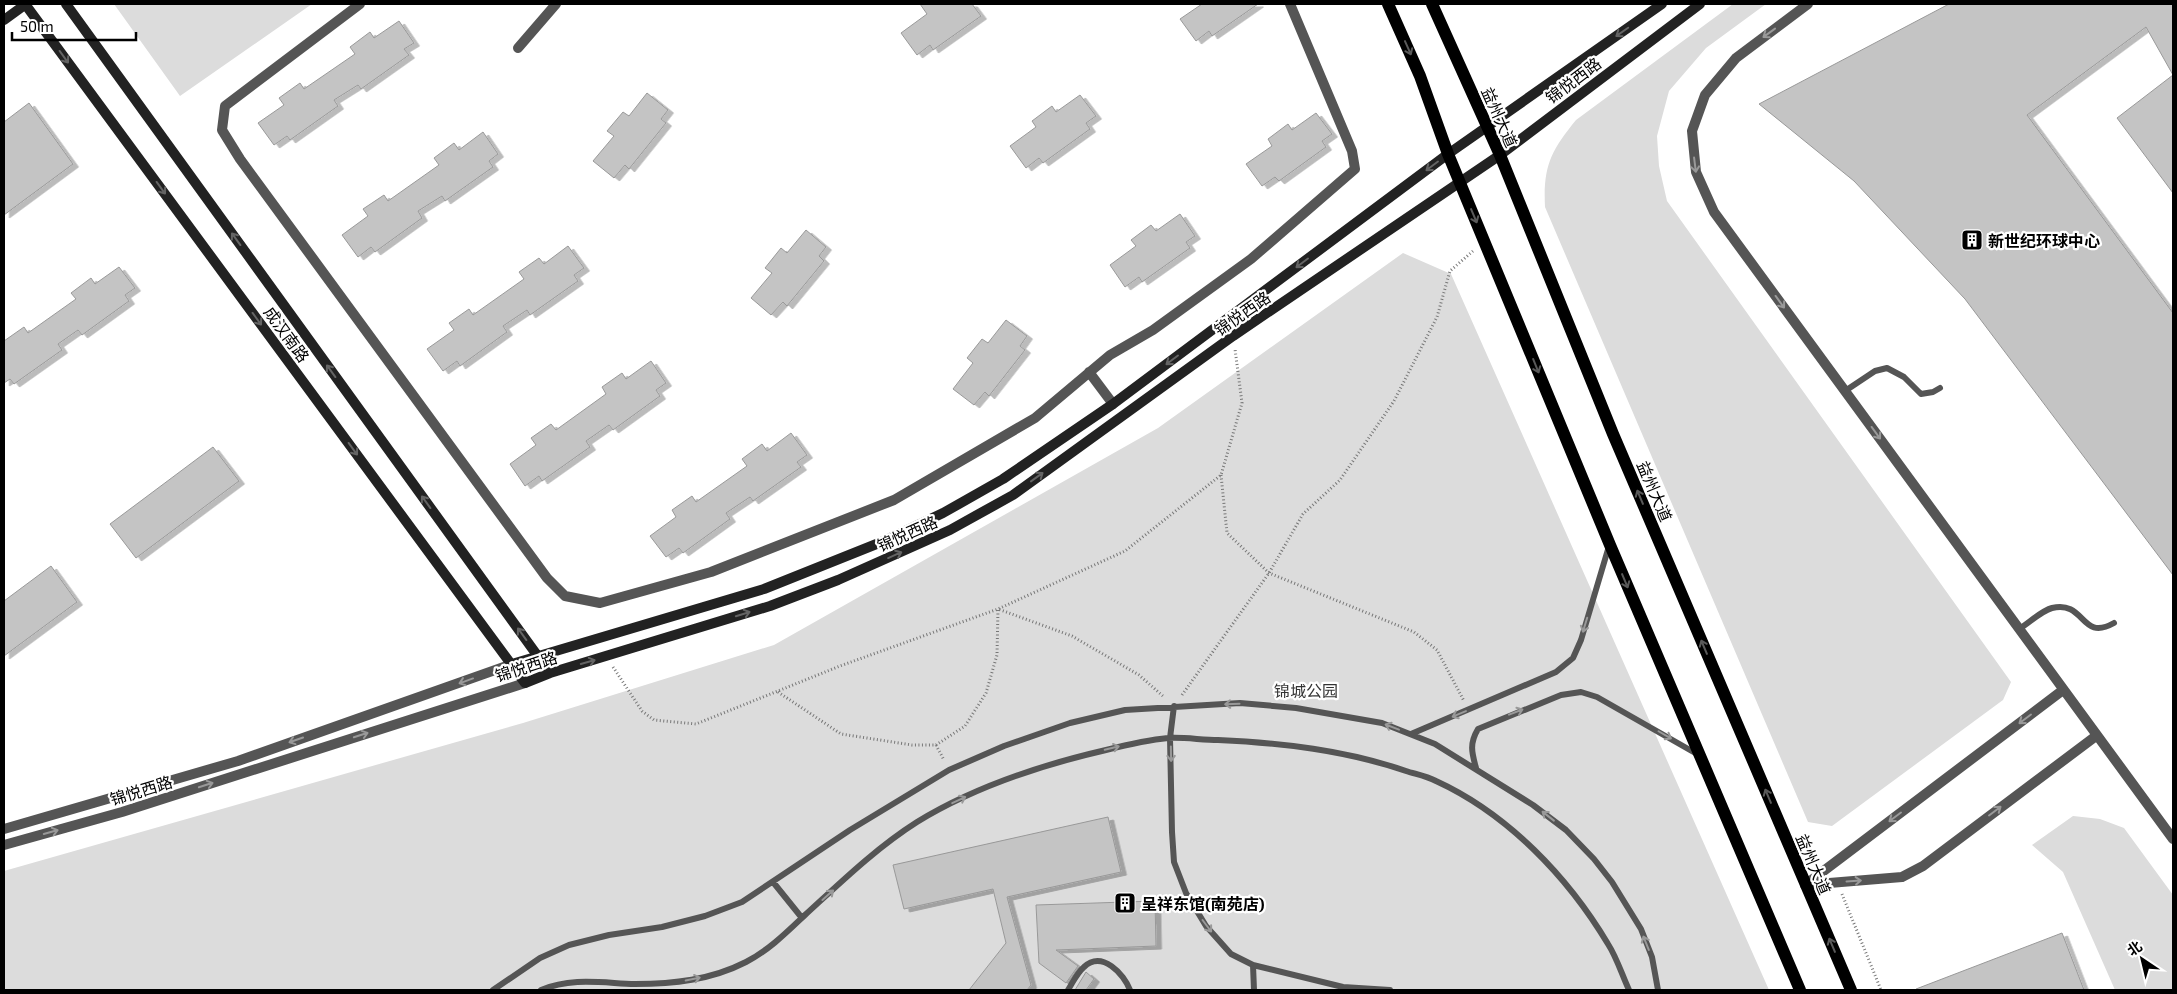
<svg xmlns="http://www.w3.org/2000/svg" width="2177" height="994" font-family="'Exo 2','Noto Sans SC',sans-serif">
	<defs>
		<filter id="shadow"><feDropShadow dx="5.5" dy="3" stdDeviation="0" flood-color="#0004"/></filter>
	</defs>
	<rect width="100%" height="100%" fill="#fff"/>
	<path fill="#dcdcdc" d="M114,4h198l-132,92z
		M1733,4h33l-60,44 -37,43 -12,45 2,30 8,35 344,481 -8,18 -171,126 -24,-4 -263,-615c-2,-41 6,-56 31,-87z
		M1403,253l48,21 318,716h-1765v-119l519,-148 251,-78 384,-217z
		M2073,816l27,3 24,9 49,67v95h-58l-52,-118 -31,-27z"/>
	<path fill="#c4c4c4" stroke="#999" filter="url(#shadow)" d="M920,4h52l9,12 -48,34 -3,-5 -13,10 -16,-22 26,-19z
		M1202,4h56l-46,32 -3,-5 -13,10 -16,-22z
		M1949,4h224v71l-27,-48 -119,88 146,198v262l-208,-276 -111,-118 -95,-77z
		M399,21l15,22 -10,6 5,6 -48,34 -3,-4 -24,15 4,6 -48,34 -3,-4 -13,9 -16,-22 26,-18 -5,-7 21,-15 4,6 51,-35 -5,-7 20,-15 4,6z
		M2173,75v118l-56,-75z
		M647,93l21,17 -7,9 5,4 -37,46 -4,-4 -11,13 -21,-17 21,-25 -7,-5 16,-19 6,4z
		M1080,95l16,21 -10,7 4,6 -47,34 -4,-5 -13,10 -16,-22 26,-19 -4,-6 20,-15 4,6z
		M29,103l44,61 -69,51v-93z
		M1316,113l16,21 -10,7 4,6 -47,34 -4,-4 -13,9 -16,-22 26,-18 -4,-7 20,-15 4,6z
		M483,132l15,22 -9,7 4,6 -48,34 -3,-5 -24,15 4,7 -47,34 -4,-5 -13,10 -16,-22 26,-19 -5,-7 21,-14 4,6 51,-36 -5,-7 20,-15 5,7z
		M1180,214l15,22 -9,6 4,6 -48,34 -3,-5 -14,10 -15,-22 26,-19 -5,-6 20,-15 5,6z
		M806,230l20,17 -7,9 5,5 -37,45 -4,-4 -12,13 -20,-17 21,-25 -7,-5 16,-20 6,5z
		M568,246l16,22 -10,7 4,6 -48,34 -3,-5 -24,16 4,6 -47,34 -3,-5 -14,10 -16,-22 27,-19 -5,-7 20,-14 4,6 51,-36 -5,-7 20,-14 5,6z
		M119,267l16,21 -10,7 4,6 -47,34 -4,-5 -20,14 4,6 -48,34 -4,-5 -6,4v-42l20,-14 4,6 48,-34 -5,-6 20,-15 4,6z
		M1006,320l21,16 -7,10 5,4 -36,46 -4,-4 -11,13 -21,-16 20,-26 -6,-5 15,-19 6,4z
		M651,361l15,22 -10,7 4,6 -47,34 -4,-5 -23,16 4,6 -48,34 -3,-5 -14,10 -15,-22 26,-19 -5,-7 20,-14 5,6 50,-36 -4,-7 20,-14 4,6z
		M791,433l16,22 -10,7 4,5 -48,34 -3,-4 -24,16 4,6 -47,34 -4,-5 -13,9 -16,-21 26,-19 -4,-7 20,-14 4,6 51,-36 -5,-7 20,-15 5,7z
		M213,447l26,34 -103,77 -26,-34z
		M51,566l26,36 -73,54v-55z
		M1108,817l13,55 -114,25 24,88 -4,5h-58l37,-47 -13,-54 -89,20 -11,-44z
		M1155,901l1,45 -100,4 22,16 -12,17 -27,-20 -3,-58z
		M2062,933l22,57h-167l-1,-1z
		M1086,972l8,7 -8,11h-11z"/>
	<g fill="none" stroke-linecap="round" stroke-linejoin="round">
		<path stroke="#777" stroke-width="3" stroke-dasharray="1 2.5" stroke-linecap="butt" d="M1221,475l6,58 42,40 145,59 23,18 27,51
			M613,667l29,44 12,9 42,4 144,-58 158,-57 127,-58 96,-76 21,-72 -7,-54
			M778,692l63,42 71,11h24l29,-19 21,-33 11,-38 1,-46 74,27 67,39 25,22
			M1182,695l87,-122 34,-59 37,-34 54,-79 43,-84 13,-46 23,-20
			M936,745l8,15
			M1842,894l39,96"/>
		<path stroke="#555" stroke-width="6" d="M1845,391l30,-20 12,-3 17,9 17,17 12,-2 7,-4
			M2019,629c10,-6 22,-18 33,-21 34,-8 28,34 62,15
			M1174,706l-4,32 2,94 2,30 12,31 20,33 25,28 22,11 90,22 47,3
			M1411,734l145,-62 17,-14 8,-18 28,-94
			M1476,768c-4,-15 -7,-24 2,-39l83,-34 20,-3 16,5 100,57
			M773,882l29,36
			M1253,965l1,25
			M493,990l47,-32 29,-13 40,-10 53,-8 43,-11 37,-14 108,-72 99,-60 55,-24 66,-23 55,-13 115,-7 56,5 86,15 53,21 98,61 33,25 28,29 18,23 29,47 11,28 6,33
			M541,990c31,-13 61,-7 94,-6 38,0 76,-4 111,-22 23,-12 40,-29 59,-47 35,-32 71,-67 112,-93 57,-35 124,-57 189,-72 20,-5 41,-10 62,-12 16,-1 34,2 50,2 64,3 127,10 188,31 9,3 20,5 30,10 72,33 132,96 172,163 9,14 14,31 21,46
			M1068,990c5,-8 9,-17 16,-23 18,-17 40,7 46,23"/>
		<path stroke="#555" stroke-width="10" d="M360,4l-135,102 -3,24 18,29 307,419 18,18 35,7 111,-31 183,-72 141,-82 75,-63 43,-25 98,-71 104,-90 -3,-18 -62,-147
			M1808,4l-72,54 -31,37 -13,36 4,41 18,40 459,627
			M518,48l38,-44
			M1089,372l24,32
			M1805,885l97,-8 21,-11 173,-130
			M1805,885l258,-195"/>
		<path stroke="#555" stroke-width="10" d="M4,829l234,-68 274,-97
			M4,845l118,-33 403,-129"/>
		<path stroke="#222" stroke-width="10" d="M25,4l500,679 25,-10 220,-67 68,-26 112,-50 63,-35 220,-159 267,-181 200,-151
			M66,4l484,669
			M4,20l22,-16
			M512,664l252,-75 120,-48 59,-28 60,-34 110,-75 335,-250 214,-150"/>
		<path stroke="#000" stroke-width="12" d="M1388,4l32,72 28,78 162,391 190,445
			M1432,4l68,151 113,279 238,556"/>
	</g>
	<defs><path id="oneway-shaft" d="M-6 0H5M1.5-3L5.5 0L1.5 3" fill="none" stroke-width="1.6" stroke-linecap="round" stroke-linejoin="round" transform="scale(1.25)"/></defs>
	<g stroke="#646464">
		<use href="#oneway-shaft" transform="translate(1622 32) rotate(145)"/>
		<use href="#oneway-shaft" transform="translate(64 57) rotate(54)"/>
		<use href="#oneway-shaft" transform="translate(1432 166) rotate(143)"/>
		<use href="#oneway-shaft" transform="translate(161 188) rotate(54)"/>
		<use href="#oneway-shaft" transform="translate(236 239) rotate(-126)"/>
		<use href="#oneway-shaft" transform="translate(1302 263) rotate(143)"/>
		<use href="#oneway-shaft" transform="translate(257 319) rotate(54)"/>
		<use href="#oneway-shaft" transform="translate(1172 360) rotate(143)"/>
		<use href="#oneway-shaft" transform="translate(331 371) rotate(-126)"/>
		<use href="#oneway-shaft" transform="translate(353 449) rotate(54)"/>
		<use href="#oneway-shaft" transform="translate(1037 477) rotate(-36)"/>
		<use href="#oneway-shaft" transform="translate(426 502) rotate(-126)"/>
		<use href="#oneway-shaft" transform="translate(895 555) rotate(-24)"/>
		<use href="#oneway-shaft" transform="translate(743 614) rotate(-17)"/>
		<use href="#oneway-shaft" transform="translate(522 634) rotate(-126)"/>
		<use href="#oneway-shaft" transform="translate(588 662) rotate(-16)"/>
	</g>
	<g stroke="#999">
		<use href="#oneway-shaft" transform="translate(1769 33) rotate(144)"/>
		<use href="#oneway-shaft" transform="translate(1695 165) rotate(83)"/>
		<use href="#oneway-shaft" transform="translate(1780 302) rotate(54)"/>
		<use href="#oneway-shaft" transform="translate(1876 433) rotate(54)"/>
		<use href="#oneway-shaft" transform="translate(1585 625) rotate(107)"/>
		<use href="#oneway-shaft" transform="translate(466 681) rotate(160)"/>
		<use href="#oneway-shaft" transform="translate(1232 704) rotate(178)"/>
		<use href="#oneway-shaft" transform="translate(1516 712) rotate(-21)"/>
		<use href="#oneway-shaft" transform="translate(1459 714) rotate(157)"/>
		<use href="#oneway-shaft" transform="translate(2025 719) rotate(143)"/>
		<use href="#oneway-shaft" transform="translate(1392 727) rotate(-159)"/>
		<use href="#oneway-shaft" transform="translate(361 735) rotate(-18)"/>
		<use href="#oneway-shaft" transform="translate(1665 735) rotate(30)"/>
		<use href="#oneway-shaft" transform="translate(296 740) rotate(161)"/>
		<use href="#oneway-shaft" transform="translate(1112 748) rotate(-13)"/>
		<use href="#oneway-shaft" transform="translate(1171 754) rotate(89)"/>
		<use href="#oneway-shaft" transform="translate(206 785) rotate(-18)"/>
		<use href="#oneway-shaft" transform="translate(959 800) rotate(-25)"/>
		<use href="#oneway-shaft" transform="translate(1995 811) rotate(-37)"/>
		<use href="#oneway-shaft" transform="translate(1548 816) rotate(-142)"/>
		<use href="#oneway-shaft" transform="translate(1895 817) rotate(143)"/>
		<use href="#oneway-shaft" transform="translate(51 832) rotate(-16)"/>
		<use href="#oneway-shaft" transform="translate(1854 881) rotate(-4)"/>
		<use href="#oneway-shaft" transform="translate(828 895) rotate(-42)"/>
		<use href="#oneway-shaft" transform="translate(1207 926) rotate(53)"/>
		<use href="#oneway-shaft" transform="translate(1646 943) rotate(-112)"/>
		<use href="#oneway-shaft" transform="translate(693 979) rotate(-12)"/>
	</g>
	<g stroke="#595959">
		<use href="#oneway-shaft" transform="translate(1408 48) rotate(66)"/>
		<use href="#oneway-shaft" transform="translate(1474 216) rotate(67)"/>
		<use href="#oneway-shaft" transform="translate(1536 366) rotate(68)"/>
		<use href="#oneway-shaft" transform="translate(1640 497) rotate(-113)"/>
		<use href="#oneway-shaft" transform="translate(1625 581) rotate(67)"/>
		<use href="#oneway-shaft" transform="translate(1704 647) rotate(-113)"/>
		<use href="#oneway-shaft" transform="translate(1768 796) rotate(-113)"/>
		<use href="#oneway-shaft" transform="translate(1832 945) rotate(-113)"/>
	</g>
	<defs>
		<g id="building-square" transform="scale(1.125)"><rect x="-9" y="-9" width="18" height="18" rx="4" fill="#000" stroke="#fff"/><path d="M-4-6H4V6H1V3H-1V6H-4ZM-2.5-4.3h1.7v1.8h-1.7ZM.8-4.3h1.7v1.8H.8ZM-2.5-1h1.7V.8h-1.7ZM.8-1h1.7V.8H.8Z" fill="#fff"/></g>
	</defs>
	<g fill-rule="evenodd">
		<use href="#building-square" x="1972" y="240"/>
		<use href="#building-square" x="1125" y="903"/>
	</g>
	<g text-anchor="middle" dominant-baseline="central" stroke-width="4.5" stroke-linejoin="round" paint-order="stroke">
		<g font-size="16" fill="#000" stroke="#fff">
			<text transform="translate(1573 80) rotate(-37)">锦悦西路</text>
			<text transform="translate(1500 117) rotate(66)">益州大道</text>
			<text transform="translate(1242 313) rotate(-35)">锦悦西路</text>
			<text transform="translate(287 334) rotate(54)">成汉南路</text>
			<text transform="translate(1655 491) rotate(67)">益州大道</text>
			<text transform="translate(907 533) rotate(-24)">锦悦西路</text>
			<text transform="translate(526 666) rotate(-18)">锦悦西路</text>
			<text transform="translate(141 790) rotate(-17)">锦悦西路</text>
			<text transform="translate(1814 864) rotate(67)">益州大道</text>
		</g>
		<g font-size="16" font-weight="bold" fill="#000" stroke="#fff" text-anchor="start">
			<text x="1988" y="240">新世纪环球中心</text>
			<text x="1141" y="903">呈祥东馆(南苑店)</text>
		</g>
		<g font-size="16" fill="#333" stroke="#fff">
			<text x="1306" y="690">锦城公园</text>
		</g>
	</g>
	<rect width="2177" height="994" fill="none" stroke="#000000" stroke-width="10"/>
	<g transform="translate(2142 959) rotate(325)" stroke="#ffffff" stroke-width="4" paint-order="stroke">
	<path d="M0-4L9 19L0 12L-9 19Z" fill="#000000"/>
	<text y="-8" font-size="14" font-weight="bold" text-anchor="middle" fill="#000000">北</text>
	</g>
	<path d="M12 32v8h124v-8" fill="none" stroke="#000000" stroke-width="2.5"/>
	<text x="20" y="32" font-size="15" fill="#000000" stroke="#ffffff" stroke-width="4" paint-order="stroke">50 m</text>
</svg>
